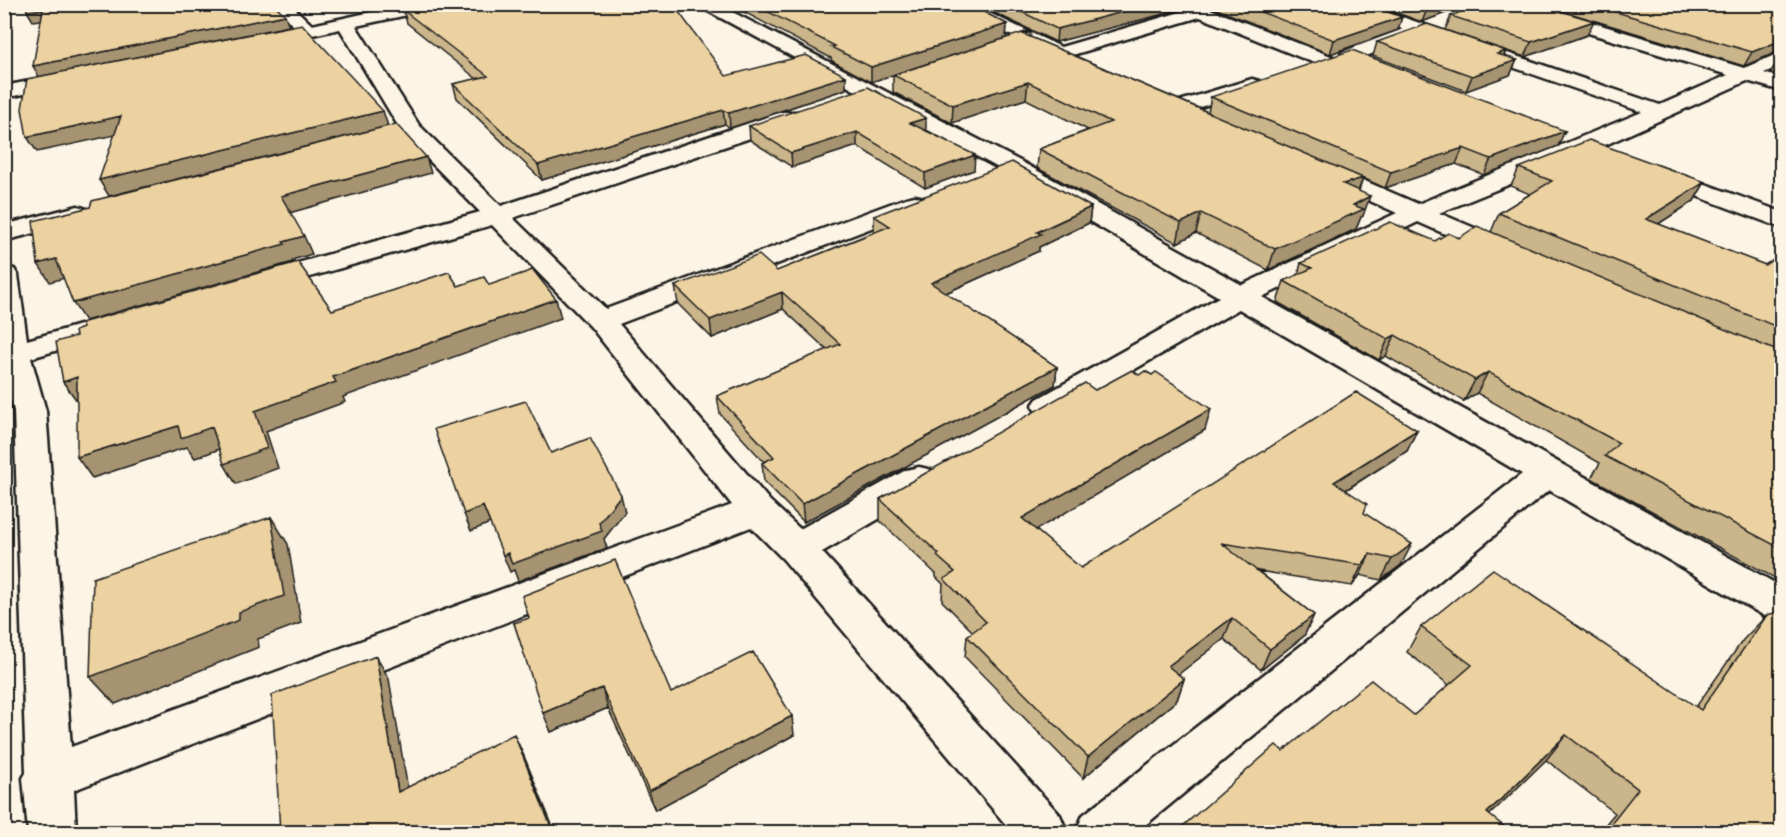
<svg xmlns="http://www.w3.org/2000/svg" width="1786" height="837" font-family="Mali,sans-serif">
	<rect width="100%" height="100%" fill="#fcf5e5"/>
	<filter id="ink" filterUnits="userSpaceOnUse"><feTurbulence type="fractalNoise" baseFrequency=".0167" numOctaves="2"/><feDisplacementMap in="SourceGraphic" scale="12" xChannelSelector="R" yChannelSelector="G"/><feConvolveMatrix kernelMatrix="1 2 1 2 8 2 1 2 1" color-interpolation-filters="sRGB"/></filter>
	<g filter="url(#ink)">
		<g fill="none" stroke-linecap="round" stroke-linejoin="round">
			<g stroke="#1c1c1c" stroke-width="5">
				<path id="minor" d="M271,4h19l22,21 96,-21h34l-2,4 -84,18 63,99 82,81 281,-94h16l3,5 -3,5 -285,96 93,91 300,-111 9,-2 9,2 3,5 -3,5 -305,116 151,177 30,28 106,-59 13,-3 13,3 5,9 -5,9 -110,64 238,263 7,17h-55l-229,-273 -32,-32 -677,263 2,42h-48l-5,-54 3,-5 -12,-362 -10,-36v-108l10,2 4,6 9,65 92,-26 10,3 5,6 -5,6 -98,29 15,53 25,336 661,-242 -141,-178 -99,-102 -221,63 -10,2 -10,-2 -4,-6 4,-6 229,-64 -77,-78 -63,-105 -74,16 -6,-1 -3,-4 3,-4 36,-8z
					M695,4h22l303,157 222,124 155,-72 -85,-38 -4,-5 4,-5h16l90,39 224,-92 -222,-77 -64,25h-14l-2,-4 2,-4 61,-23 -63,-21 -2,-4h26l296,101 68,-30 -223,-67 -2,-4h28l213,64 38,-16v13l-18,8 18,6v12l-35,-10 -153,69 -155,63 76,32 4,6 -4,6 -9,2 -9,-2 -79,-35 -156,75 520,290v36l-14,-5 -219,-128 -412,342h-61l7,-17 439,-341 -283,-165 -180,104 -11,4 -11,-4 -5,-7 5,-7 182,-102 -215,-126z
					M947,4h23l91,43 123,-36 -11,-7h24l139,54 3,4 -3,4h-14l-122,-49 -141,42z
					M71,73l7,2 3,4 -3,4 -74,15v-12z
					M1252,79l7,2 3,4 -3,4 -82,25 -7,-2 -3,-4 3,-4z
					M1659,167l123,45v16l-131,-49 -4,-5 4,-5z
					M78,206l9,3 4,5 -4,5 -83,22v-16z"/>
			</g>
			<use href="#minor" fill="#fcf5e5" fill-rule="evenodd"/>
		</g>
		<path fill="#cbb58a" stroke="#1c1c1c" stroke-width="1.5" d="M729,4h239l39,20 -1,14 -135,44 -39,-21 -1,-3z
			M976,4h204l-1,6 -123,32z
			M1204,4h161l33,26 -68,24z
			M1372,4h97l-47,18z
			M1540,4h242v46l-38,16z
			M403,10l323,66 120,13 -116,39 -5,-4 -183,56 -85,-82 -4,-14 24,-5 -70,-56z
			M1451,16l136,19 -62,22 -80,-27z
			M1030,37l178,75 3,-15 347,49 -74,29 -28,-11 -71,24 -22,-10 -4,13 4,25 -2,1 -5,12 -88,41 -72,-37 -19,10 -140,-75 2,-19 49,-19 -62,-31 -74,24 -59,-31v-17z
			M1377,42l129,9 -2,5 13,4 -7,15 -44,16 -93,-35z
			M1782,57v19l-12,-3 9,-14z
			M749,126l177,5 48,39 -49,18 -68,-42 -65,21 -42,-27z
			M1519,168l186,14 -11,19 -36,23 107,41 17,-10v329l-7,-6 -184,-100 9,-15 -123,-70 -13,8 -78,-45 -7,4 -102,-58 7,-21 14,-6 3,-12 190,-31 8,-19 31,-19 -19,-8z
			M1091,207l-2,16 -50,24v4l-93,42 111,74 -2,18 -251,137 -40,-40 -2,-19 2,-1 -44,-48 -3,-18 110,-46 -44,-41 -71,29 -34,-34 -3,-18 102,-15 97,-39v-16z
			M1139,375l66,55 -170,100 46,38 336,-138 -10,21 -61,39 55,75 -20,15 -21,-5 -8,11 -94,-15 56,44 -10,21 -43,34 -37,-31 -46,35 6,5 -7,21 -94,78 -118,-121 2,-21 6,-4 -31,-31 1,-17 -7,-7v-3l-56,-53v-22l215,-109z
			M1767,615l15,217h-183l16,-19 -69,-53 -263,-9 131,-36 35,-30 -42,-33 14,-25 275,80 47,-67z
			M514,623l157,70 123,42 -139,75 -47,-102 -57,24z"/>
		<path fill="#a59371" stroke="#1c1c1c" stroke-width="1.5" d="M1153,4h27l-1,6 -123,32 1,-13z
			M1438,4h31l-47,18 5,-13z
			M43,9l6,10 -16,2 -6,-10z
			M285,15l4,11 -250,51 -6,-11z
			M1402,17l-4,13 -68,24 4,-14z
			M1594,21l-7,14 -62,22 6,-15z
			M1007,24l-1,14 -135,44v-15z
			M1031,32l-2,17 -6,-15z
			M1782,40v10l-38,16 8,-14z
			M1506,51l-6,14 -3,-11z
			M1517,60l-7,15 -44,16 6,-15z
			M846,76v13l-116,39 -1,-15z
			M1028,82l-2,17 -74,24 1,-18z
			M723,110l2,14 -183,56 -4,-15z
			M383,111l5,15 -279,70 -10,-16z
			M121,116l8,16 -92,20 -10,-15z
			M926,118v14l-16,-9z
			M1565,131l-7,15 -74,29 7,-16z
			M857,132v14l-65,21 -1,-14z
			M1463,148l-7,16 -71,24 6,-16z
			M975,155l-1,15 -49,18v-15z
			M426,157l5,16 -142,40 -8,-17z
			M1363,178l-7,19 -13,-13z
			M1705,182l-11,19 -59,38 11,-20z
			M1370,196l-7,20 -2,1 -5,12 -88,41 7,-21z
			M1091,207l-2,16 -50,24v4l-109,49 1,-17z
			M1201,213l-5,20 -19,10 4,-20z
			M304,236l8,18 -20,6 1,2 -208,59 -12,-18z
			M56,259l12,18 -18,5 -12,-18z
			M782,292l1,17 -71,29 -2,-18z
			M556,299l5,19 -218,79 2,5 -79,29 12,37 -42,16 -12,-20 31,-53 78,-34z
			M1395,335l-9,21 -7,4 9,-21z
			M1057,367l-2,18 -251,137 -2,-18z
			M1488,372l-11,21 -13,8 11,-21z
			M77,377l1,25 -15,-20z
			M1211,409l-6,21 -186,110 3,-22z
			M178,426l34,1 13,20 -30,11 -8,-11 -95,31 -15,-21z
			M1417,430l-10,21 -82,52 9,-21z
			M621,495l4,17 -21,27 3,9 -89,33 -4,-11 -4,2 -7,-17 96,-32z
			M483,506l7,17 -19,8 -7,-17z
			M271,517l17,27 13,79 -43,16 1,8 -144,57 -25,-27 149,-65z
			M1412,544l-11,21 -20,15 11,-21z
			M1370,554l-10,21 -8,11 10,-21z
			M1314,615l-10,21 -43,34 9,-21z
			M1232,618l-8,21 -62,48 6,-21z
			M376,656l13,23 23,134 -14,-21z
			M1184,679l-7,21 -94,78 5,-21z
			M602,688l6,20 -57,24 -8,-19z
			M792,716l2,19 -139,75 -6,-19z
			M514,734l10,22 31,76h-2z
			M1566,735l-20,25 -74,72 15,-19z"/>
		<path fill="#ecd2a1" stroke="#1c1c1c" stroke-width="1.5" d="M26,4h248l11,11 -252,51 10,-57 -16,2z
			M429,4h244l53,72 80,-21 40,21 -117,37 -6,-3 -185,55 -85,-81 35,-8 -85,-66z
			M753,4h215l39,20 -136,43 -40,-20 4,-1z
			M1005,4h148l-96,25z
			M1240,4h125l37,13 -68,23z
			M1414,4h24l-11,5z
			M1479,4h58l57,17 -63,21 -80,-26z
			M1589,4h193v36l-30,12z
			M302,24l81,87 -284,69 22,-64 -94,21 -5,-28 5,-30z
			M1427,24l79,27 -9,3 20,6 -45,16 -95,-34z
			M1028,31l3,1 -8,2 340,144 -20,6 27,12 -17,9 11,4 -89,40 -74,-36 -20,10 -142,-74 72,-27 -83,-40 -75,23 -60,-30z
			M1352,50l213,81 -74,28 -28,-11 -72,24 -180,-75z
			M868,87l58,31 -16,5 65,32 -50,18 -68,-41 -66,21 -42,-27z
			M396,124l30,33 -145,39 23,40 -21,6 2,2 -212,59 -17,-44 -18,5 -5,-43 57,-14 2,-6z
			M1589,140l116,42 -59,37 119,46 17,-10v74l-283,-116 53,-32 -33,-13z
			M1012,162l79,45 -54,25 4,2 -110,49 126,84 -255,137 -40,-41 12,-6 -57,-61 123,-52 -58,-52 -72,28 -35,-34 84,-31 18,16 113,-45 -16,-10z
			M1390,222l45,19 13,-8 11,5 18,-12 305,127v196l-177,-93 14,-13 -131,-71 -13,8 -80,-45 -7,4 -104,-58 28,-13 -11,-5z
			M298,262l34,48 117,-38 9,14 26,-9 5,8 44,-15 23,29 -223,78 3,5 -81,29 12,37 -43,16 -12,-37 -31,11 -3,-12 -101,31v-80l-14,5 -7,-40 20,-6 -1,-5 8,-3 -2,-5z
			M1132,370l7,5 6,-4 7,4 4,-3 55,37 -189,109 59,50 275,-176 61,38 -83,52 33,22 -3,9 48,31 -20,15 -22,-5 -8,11 -141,-22 93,72 -44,34 -38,-31 -64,48 16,13 -96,78 -121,-121 19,-14 -42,-43 11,-7 -18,-16 2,-2 -59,-55 205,-116 10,7z
			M526,401l25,52 39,-15 31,57 -22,28 3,8 -90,33 -4,-11 -5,2 -20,-49 -19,8 -30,-85z
			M271,517l13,79 -45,16v8l-149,57 3,-99z
			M615,560l56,133 82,-41 39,64 -143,75 -47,-103 -59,25 -29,-90 15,-5 -7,-22z
			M1493,569l208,141 66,-95 15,-4v221h-178l34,-43 -72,-54 -79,78 24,19h-335l100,-87 7,6 88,-71 43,35 58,-50 -51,-38z
			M376,656l22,136 116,-58 39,98h-273l-8,-137z"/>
	</g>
	<rect width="1786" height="837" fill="none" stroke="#fcf5e5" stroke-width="24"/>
	<rect x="12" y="12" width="1762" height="813" fill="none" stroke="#1c1c1c" stroke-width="2" filter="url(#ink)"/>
</svg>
